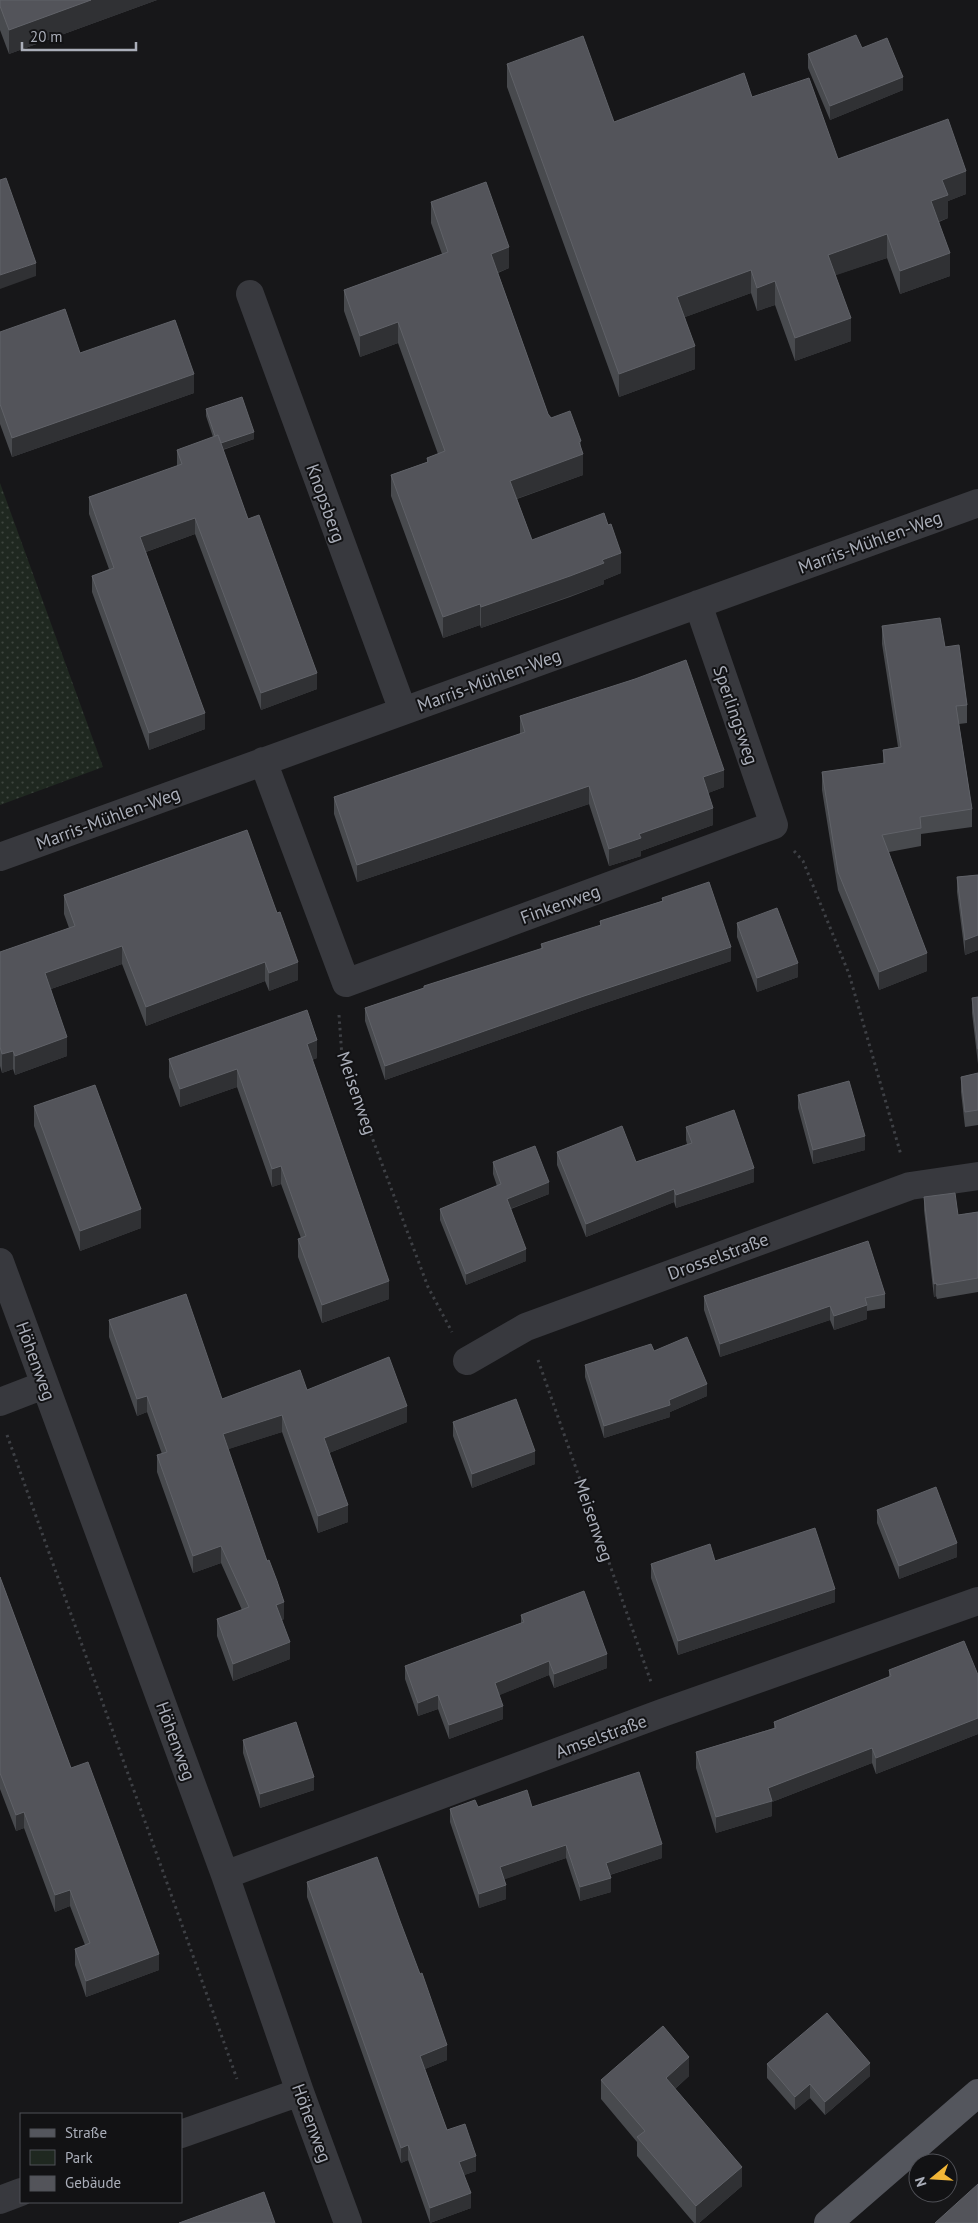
<svg xmlns="http://www.w3.org/2000/svg" width="978" height="2223" font-family="'PT Sans',sans-serif">
	<defs>
		<pattern id="green-dots" width="8" height="8" patternUnits="userSpaceOnUse" patternTransform="scale(1.25)"><rect width="8" height="8" fill="#1f2820"/><path d="M2 2h.1M6 6h.1" fill="none" stroke="#3d453e" stroke-width="1.8" stroke-linecap="round"/></pattern>
	</defs>
	<rect width="100%" height="100%" fill="#171719"/>
	<path fill="url(#green-dots)" d="M0,483l103,284 -103,38z"/>
	<g fill="none" stroke-linecap="round" stroke-linejoin="round">
		<path stroke="#3e4045" stroke-width="3" stroke-dasharray="2.5 4" stroke-linecap="butt" d="M794,851l9,10 46,113 52,181
			M339,1015l3,42 86,230 24,45
			M538,1360l113,322
			M7,1435l230,644"/>
		<path stroke="#38393e" stroke-width="28" d="M250,294l153,417
			M263,761l83,222 428,-158 -76,-221
			M0,857l978,-354
			M0,1262l225,613 75,217 48,131
			M467,1361l59,-34 384,-141 68,-10
			M0,1402l44,-17
			M225,1875l437,-162 316,-112
			M181,2134l119,-42
			M0,2200l21,-8"/>
		<path stroke="#54565d" stroke-width="28" d="M828,2223l150,-130"/>
	</g>
	<path fill="#484a4e" d="M0,0h157l-148,54 -9,-24z
		M862,48l41,42 -73,30 -22,-52v-14z
		M507,64l107,58 138,-25 86,62 128,35 -18,7v17l-9,4 11,54 -50,18 -13,-36 -52,17 16,66 -56,20 -20,-56 -18,6 -6,-18 -66,24 10,52 -76,28 -112,-310z
		M431,202l78,66 -11,5 50,141 33,36 2,25 -66,24 15,41 89,33 -17,7v4l-34,13 -89,31 -1,-3 -37,13 -52,-142v-21l36,-13v-4l11,-4 -40,-111 -38,14 -16,-46v-21l98,-36 -11,-31z
		M0,332l80,21 114,40 -182,64 -12,-33z
		M206,409l48,30 -31,11 25,69 69,170 -56,21 -66,-176 -49,18 59,177 -56,21 -57,-158v-16l17,-7 -20,-55v-17l88,-31v-16l36,-13 -7,-21z
		M882,626l63,21 22,58v18l-8,1 13,85v18l-51,7v12l-32,6 38,119 -48,19 -41,-100 -16,-100v-18l61,-9v-13l15,-3 -16,-103z
		M520,716l204,71 -16,6 5,32 -72,26v5l-32,10 -20,-62 -232,78 -23,-68v-17l186,-63z
		M247,830l51,150 -29,11 -4,-10 -119,45 -24,-62 -71,25 16,67 -52,19 -2,-6 -11,4 -2,-7v-114l69,-24 -5,-14v-19z
		M978,875v75l-13,5 -8,-63v-15z
		M662,898l69,63 -147,49 -199,70 -20,-59v-13l59,-20v-2l117,-37v-5l59,-18v-5l62,-20z
		M737,923l61,54 -41,15 -20,-55z
		M978,997v67l-6,-51v-15z
		M317,1058l-5,2 77,239 -67,24 -24,-66v-18l3,-1 -20,-54 -9,3 -35,-100 -57,20 -11,-30v-18z
		M978,1073v52l-13,2 -4,-35v-15z
		M798,1095l67,55 -52,14 -15,-56z
		M34,1106l107,122 -61,23 -46,-125z
		M686,1127l68,55 -78,26 -2,-6 -88,35 -29,-72v-13l79,10 51,-18 -1,-4z
		M493,1162l56,32 -38,15 15,52 -60,24 -26,-65v-11l57,-23 -4,-12z
		M924,1197l34,18 20,-3v80l-41,7 -1,-3 -2,1 -10,-87z
		M885,1294v14l-18,3v8l-33,11 -4,-10 -110,37 -16,-47v-14z
		M109,1320l113,79 85,-9 100,32 -78,31 19,69 -30,11 -36,-101 -54,17 56,170 -2,1 8,39 -57,22 -16,-45v-17l25,-9 -21,-47 -28,10 -36,-101v-17l5,-1 -15,-42 -10,4 -28,-79z
		M654,1351l53,45 -37,16v5l-66,21 -19,-61v-12z
		M453,1422l82,42 -63,24 -19,-52z
		M877,1510l80,47 -58,22 -22,-56z
		M715,1561l120,41 -157,53 -27,-77v-14z
		M0,1577l71,191 88,202 -73,27 -11,-32v-16l10,-4 -15,-39 -15,6 -31,-84 -8,3 -16,-42z
		M521,1615l86,53 -53,20 -5,-13 -50,20 4,24 -54,20 -11,-30 -20,7 -13,-37v-13l116,-43z
		M889,1670l89,5v59l-102,40 -4,-11 -100,39v14l-56,17 -20,-65v-16l78,-24v-6l115,-45z
		M243,1740l71,50 -54,18 -17,-55z
		M478,1807h54l130,51 -52,17 1,17 -31,9 -14,-43 -62,21 2,20 -27,9 -29,-86v-13z
		M307,1882l140,178 -22,9 22,61 29,41 -12,4 7,33 -41,15 -22,-63 -7,3 -94,-266z
		M767,2064l103,12 -45,39 -15,-17 -15,12 -28,-32z
		M689,2076l-14,13 67,97 -43,37h-5l-57,-67v-14l-36,-43v-19z"/>
	<path fill="#303134" d="M91,0h66l-148,54v-24z
		M903,77v13l-73,30v-14z
		M966,171v23l-18,7v17l-17,6v-23l11,-21z
		M887,234v24l-59,20v-23z
		M509,247v21l-18,7v-21z
		M950,253v23l-50,18v-23z
		M36,263v13l-36,13v-14z
		M751,270v23l-74,27v-23z
		M775,281v24l-18,6v-23z
		M851,318v23l-56,20v-23z
		M398,322v21l-38,14v-21z
		M695,346v23l-76,28v-23z
		M194,374v19l-182,64v-19z
		M254,432v7l-36,12v-7z
		M581,441v13h2v21l-73,26v-20z
		M195,518v16l-55,20v-17z
		M621,553v20l-17,7v4l-123,44v-21z
		M480,604v21l-37,13v-21z
		M317,673v16l-56,21v-17z
		M205,713v16l-56,21v-17z
		M724,770v17l-21,8v-18z
		M589,786v18l-232,78v-17z
		M713,808v17l-72,26v5l-32,10v-17l30,-15z
		M978,935v15l-13,5v-15z
		M122,946v18l-77,27v-18z
		M731,947v14l-147,49 -199,70v-14l199,-70z
		M927,953v18l-48,19v-18z
		M265,962v19l-119,45v-19z
		M298,962v18l-29,11v-18z
		M798,963v14l-41,15v-14z
		M67,1037v19l-52,19v-19z
		M317,1040v18l-10,4v-18z
		M13,1051v18l-11,4v-19z
		M237,1069v18l-57,20v-18z
		M865,1136v14l-52,14v-14z
		M281,1166v18l-9,3v-18z
		M754,1168v14l-78,26v-13z
		M549,1182v12l-42,16v-11z
		M674,1189v13l-88,35v-13z
		M141,1209v19l-61,23v-20z
		M526,1249v12l-60,24v-11z
		M389,1281v18l-67,24v-18z
		M936,1283v13l-2,1v-13z
		M867,1305v14l-33,11v-14z
		M830,1306v14l-110,37v-13z
		M707,1384v12l-37,16v5l-66,21v-12z
		M147,1396v16l-10,4v-17z
		M407,1406v16l-83,33v-17z
		M282,1415v17l-59,19v-17z
		M535,1451v13l-63,24v-14z
		M348,1505v17l-30,11v-17z
		M957,1543v14l-58,22v-13z
		M221,1546v17l-28,10v-17z
		M835,1589v13l-157,53v-14z
		M284,1602v17l-8,3v-17z
		M290,1642v17l-57,22v-17z
		M607,1654v14l-53,20v-14z
		M549,1661v14l-54,22v-14z
		M438,1695v14l-20,7v-13z
		M503,1706v13l-54,20v-14z
		M978,1718v16l-102,40v-16z
		M872,1748v15l-100,39v14l-56,17v-16l52,-29z
		M314,1777v13l-54,18v-14z
		M24,1812v16l-8,3v-16z
		M662,1844v14l-56,18v-13z
		M566,1845v13l-66,23v-14z
		M611,1878v14l-31,9v-14z
		M506,1885v14l-27,9v-14z
		M70,1890v16l-15,6v-17z
		M159,1954v16l-73,27v-16z
		M447,2045v15l-27,11v-15z
		M689,2057v19l-23,21v-19z
		M870,2063v13l-45,39v-13z
		M810,2084v14l-15,12v-13z
		M408,2145v15l-7,3v-15z
		M476,2156v15l-17,6v-15z
		M742,2167v19l-43,37h-3v-17z
		M471,2193v15l-41,15v-15z"/>
	<path fill="#53545a" stroke="#606268" d="M0,0h91l-82,30 -9,-24z
		M856,35l6,13 25,-10 16,39 -73,29 -22,-52z
		M583,36l31,86 130,-49 8,24 57,-19 29,81 110,-40 18,52 -24,9 6,15 -17,6 19,52 -50,18 -13,-37 -59,21 23,63 -56,20 -20,-57 -18,7 -6,-18 -74,27 18,49 -76,28 -112,-310z
		M6,178l30,85 -36,12v-95z
		M486,182l23,65 -18,7 57,160 3,4 19,-7 11,30 -2,1 4,12 -73,27 22,59 72,-27 4,12 3,-1 10,29 -19,7 2,3 -34,13 -89,31 -1,-3 -37,13 -52,-142 37,-13 -1,-4 18,-7 -47,-129 -38,14 -16,-46 104,-38 -17,-50z
		M65,309l15,44 95,-33 19,54 -182,64 -12,-34v-72z
		M242,397l12,35 -33,11 -3,-8 -3,1 -9,-27z
		M218,435l30,84 11,-4 58,158 -56,20 -66,-175 -55,19 65,176 -56,20 -57,-157 22,-8 -25,-71 93,-33 -5,-14z
		M940,618l5,29 14,-2 8,60 -11,1 16,103 -52,8 1,11 -39,7 45,118 -48,19 -41,-100 -16,-100 63,-9 -2,-13 18,-3 -19,-121z
		M686,660l38,110 -21,7 10,31 -74,26 2,4 -32,11 -20,-63 -232,79 -23,-68 191,-65 -5,-16 115,-37z
		M247,830l30,83 3,-1 18,50 -29,11 -4,-11 -119,45 -24,-61 -77,27 22,64 -52,19 -2,-5 -11,3 -2,-7v-95l75,-26 -11,-31z
		M978,875v60l-13,5 -8,-63z
		M709,882l22,65 -147,49 -199,70 -20,-58 59,-20v-2l119,-38 -2,-4 60,-19 -1,-4 63,-20 -1,-3z
		M777,908l21,55 -41,15 -20,-55z
		M978,997v52l-6,-51z
		M307,1010l10,30 -10,4 82,237 -67,24 -24,-66 8,-3 -25,-70 -9,3 -35,-100 -57,20 -11,-30z
		M978,1073v37l-13,2 -4,-35z
		M849,1081l16,55 -52,14 -15,-55z
		M95,1085l46,124 -61,22 -46,-125z
		M734,1110l20,58 -78,27 -2,-6 -88,35 -29,-72 65,-26 14,36 56,-19 -6,-16z
		M535,1146l14,36 -42,17 19,50 -60,25 -26,-65 61,-25 -8,-22z
		M955,1193l3,22 20,-3v66l-41,7 -1,-2 -2,1 -10,-87z
		M868,1241l17,53 -20,4 2,7 -33,11 -4,-10 -110,38 -16,-48z
		M186,1294l36,105 78,-29 7,20 82,-33 18,49 -83,32 24,67 -30,11 -36,-101 -59,19 44,127 2,-1 8,21 7,21 -8,3 14,37 -57,22 -16,-45 32,-12 -28,-61 -28,10 -36,-101 10,-3 -20,-56 -10,3 -28,-79z
		M687,1337l20,47 -38,16 1,5 -66,21 -19,-61 66,-21 3,7z
		M516,1399l19,52 -63,23 -19,-52z
		M936,1487l21,56 -58,23 -22,-56z
		M815,1528l20,61 -157,52 -27,-77 59,-20 5,17z
		M0,1577l71,191 17,-6 71,192 -73,27 -11,-32 15,-6 -20,-53 -15,5 -31,-83 -8,3 -16,-42z
		M584,1591l23,63 -53,20 -5,-13 -54,22 8,23 -54,19 -11,-30 -20,8 -13,-37 119,-44 -3,-7z
		M964,1641l14,34v43l-102,40 -4,-10 -104,40 4,13 -56,16 -20,-65 80,-24 -2,-6 117,-46 -2,-6z
		M296,1722l18,55 -54,17 -17,-54z
		M639,1772l23,72 -56,19 5,15 -31,9 -14,-42 -66,22 6,18 -27,9 -29,-85 25,-9 3,7 49,-17 5,17z
		M377,1857l23,64 20,53 2,-1 25,72 -27,11 27,74 18,-6 11,32 -17,6 12,31 -41,15 -22,-63 -7,3 -94,-266z
		M827,2013l43,50 -45,39 -15,-18 -15,13 -28,-33z
		M663,2026l26,31 -23,21 76,89 -46,39 -59,-69 8,-6 -44,-51z
		M978,2184v39h-43z
		M264,2192l11,31h-96z"/>
	<g text-anchor="middle" dominant-baseline="central" stroke-width="4" stroke-linejoin="round" paint-order="stroke">
		<g font-size="18" fill="#aaaeb9" stroke="#121214">
			<text transform="translate(326 503) rotate(70)">Knopsberg</text>
			<text transform="translate(870 542) rotate(-20)">Marris-Mühlen-Weg</text>
			<text transform="translate(489 680) rotate(-20)">Marris-Mühlen-Weg</text>
			<text transform="translate(736 715) rotate(71)">Sperlingsweg</text>
			<text transform="translate(108 818) rotate(-20)">Marris-Mühlen-Weg</text>
			<text transform="translate(560 904) rotate(-20)">Finkenweg</text>
			<text transform="translate(357 1093) rotate(71)">Meisenweg</text>
			<text transform="translate(718 1256) rotate(-20)">Drosselstraße</text>
			<text transform="translate(36 1361) rotate(70)">Höhenweg</text>
			<text transform="translate(594 1520) rotate(71)">Meisenweg</text>
			<text transform="translate(601 1736) rotate(-20)">Amselstraße</text>
			<text transform="translate(176 1741) rotate(70)">Höhenweg</text>
			<text transform="translate(312 2123) rotate(70)">Höhenweg</text>
		</g>
	</g>
	<rect x="20" y="2113" width="162" height="90" fill="#121214" stroke="#4f5056"/>
	<rect x="30" y="2129" width="25" height="8" fill="#54565d" stroke="#4f5056"/>
	<text x="65" y="2138" font-size="15" fill="#aaaeb9">Straße</text>
	<rect x="30" y="2150" width="25" height="15" fill="#1f2820" stroke="#4f5056"/>
	<text x="65" y="2163" font-size="15" fill="#aaaeb9">Park</text>
	<rect x="30" y="2176" width="25" height="15" fill="#53545a" stroke="#4f5056"/>
	<text x="65" y="2188" font-size="15" fill="#aaaeb9">Gebäude</text>
	<g transform="translate(933 2178) rotate(252)"><circle r="24" fill="#121214" stroke="#4f5056"/>
	<path d="M0-4L9 19L0 12L-9 19Z" fill="#f2b637"/>
	<text y="-8" font-size="14" font-weight="bold" text-anchor="middle" fill="#aaaeb9">N</text>
	</g>
	<path d="M22 42v8h114v-8" fill="none" stroke="#aaaeb9" stroke-width="2.5"/>
	<text x="30" y="42" font-size="15" fill="#aaaeb9" stroke="#121214" stroke-width="4" paint-order="stroke">20 m</text>
</svg>
